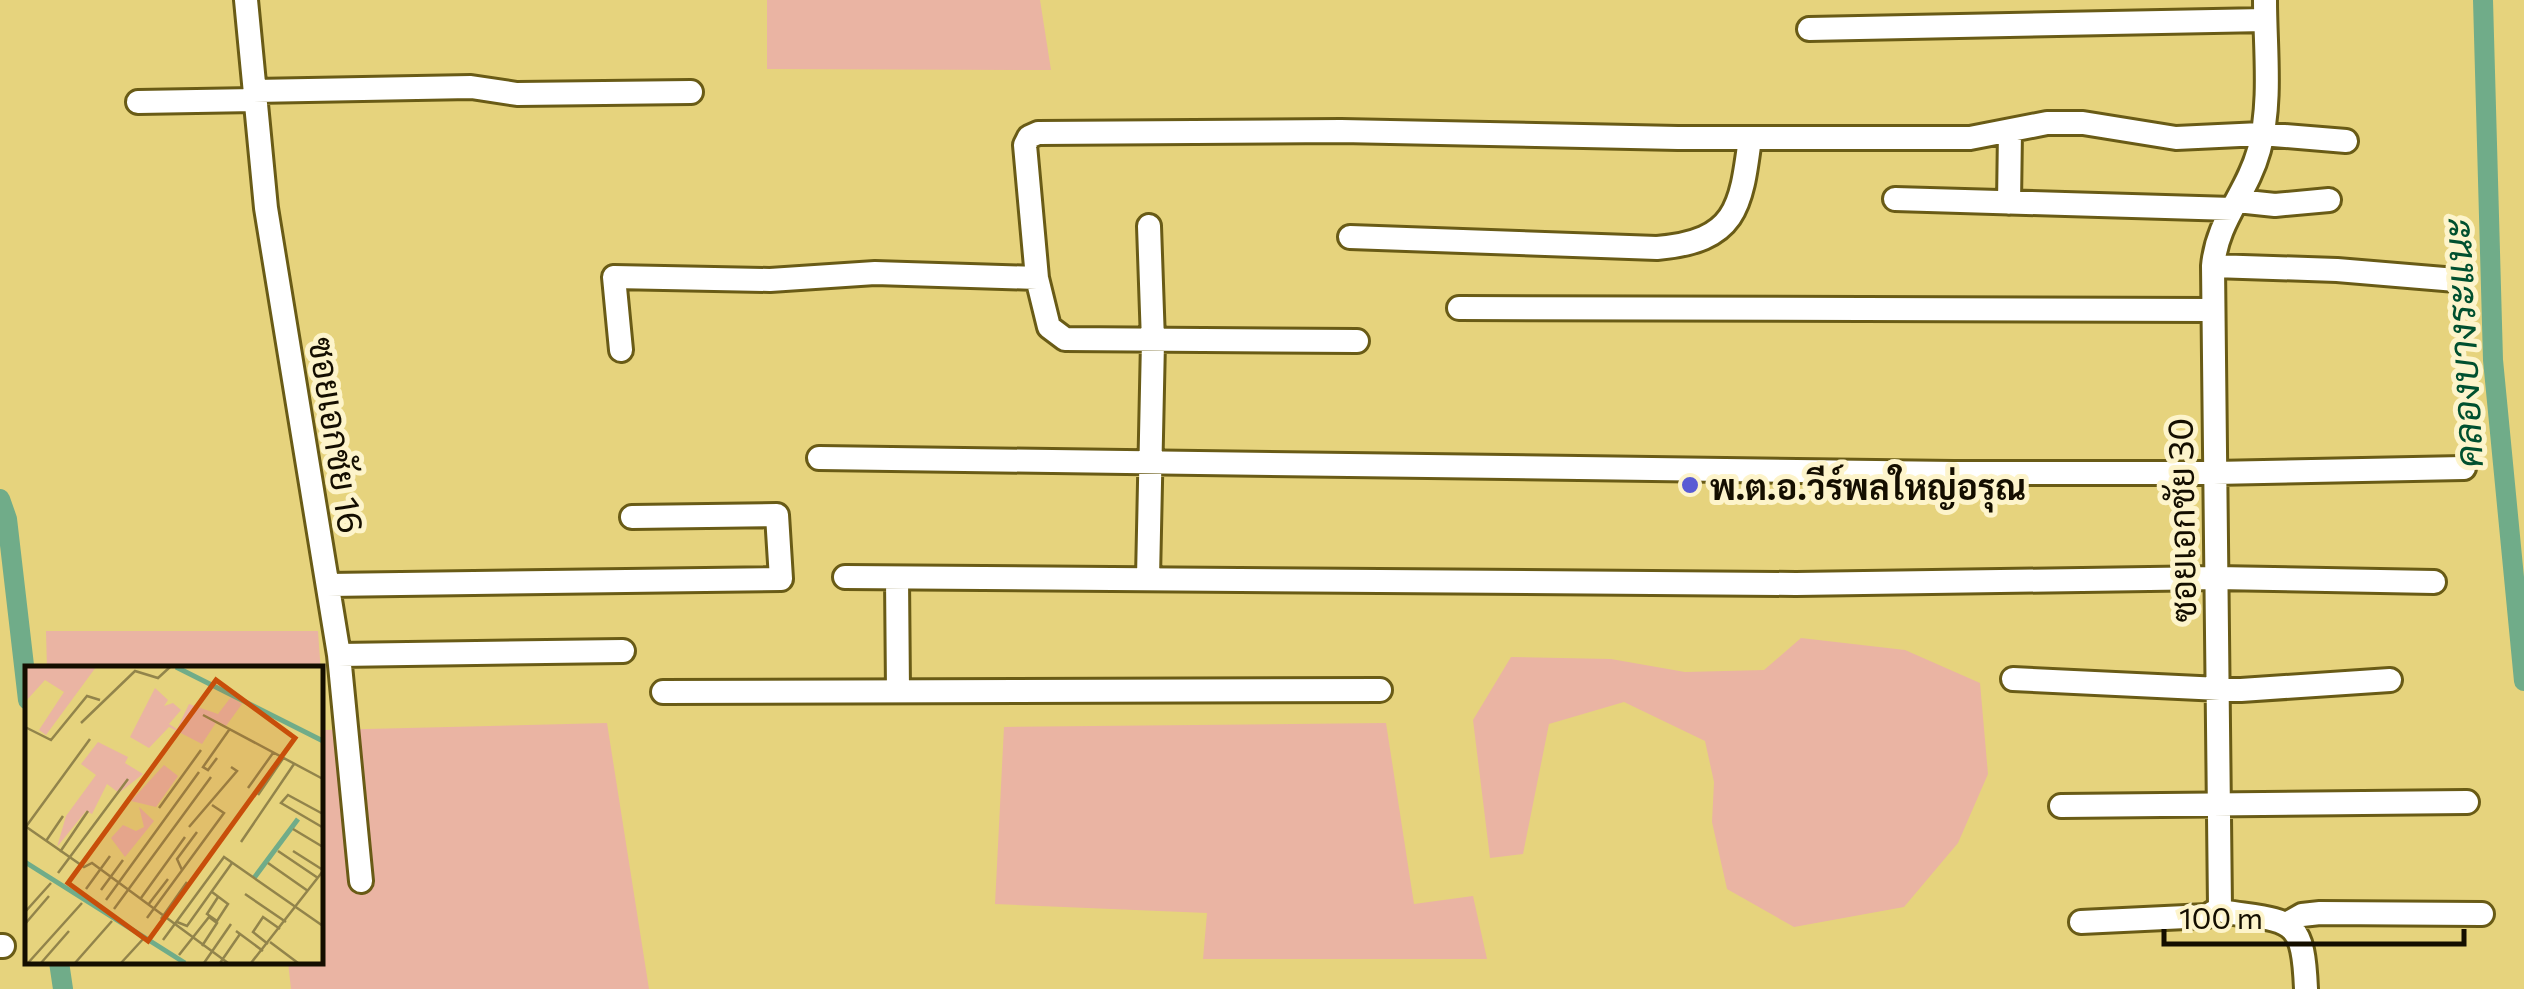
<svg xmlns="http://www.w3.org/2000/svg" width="2524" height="989" font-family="Commissioner,Sarabun,sans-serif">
	<rect width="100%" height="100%" fill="#e6d37d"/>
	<path fill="#eab4a3" d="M767,0h273l11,70 -284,-1z
		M46,631h272l7,99 282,-7 42,266h-358l-3,-27h32v-293h-273z
		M1801,638l104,12 75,33 8,91 -30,69 -54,64 -110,20 -67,-38 -15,-67 2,-40 -9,-41 -81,-39 -75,22 -26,130 -33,4 -17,-138 38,-63 100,2 74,13 79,-2z
		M1386,723l28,181 59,-8 14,63h-284l4,-46 -212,-9 9,-177z"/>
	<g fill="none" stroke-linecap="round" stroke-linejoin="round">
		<path stroke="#70ac89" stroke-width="20" d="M2483,0l10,360 31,321
			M0,499l7,20 21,181
			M59,962l4,27"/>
		<g stroke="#695b16" stroke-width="28">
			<path id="street" d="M246,0l20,208 73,447 22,226
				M2265,0c0,48 7,103 -6,150 -12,44 -42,70 -46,116l7,642 6,4c66,10 77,4 80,77
				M1809,29l456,-9
				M254,91l217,-4 46,7 174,-2
				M138,102l117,-2
				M1895,199l337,10
				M2237,201l38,4 54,-5
				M2009,203l1,-72
				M1350,237l307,11c79,-7 84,-39 93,-110
				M2213,266l124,4 119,10
				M1037,278l-12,-133 4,-8 9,-4 303,-2 337,7h292l77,-15h36l93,15 85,-4 85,7
				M1459,308l754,2
				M621,350l-7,-73 156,3 105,-7 162,5 12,49 16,12 292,2
				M819,458l1135,15h260l250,-5
				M845,577l951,7 420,-6 218,4
				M897,578l1,113
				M1148,578l5,-237 -4,-115
				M328,585l453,-6 -4,-64 -145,2
				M339,655l284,-4
				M2013,679l228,11 149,-10
				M663,692l717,-2
				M2061,806l406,-4
				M2081,922l126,-6 13,-8
				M2288,923l14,-8 18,-2 162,1
				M0,946h3"/>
		</g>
		<use href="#street" stroke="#fff" stroke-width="22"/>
	</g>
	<circle fill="#5a5cd4" stroke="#fdf4cb" stroke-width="4" cx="1690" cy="485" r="10"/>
	<g text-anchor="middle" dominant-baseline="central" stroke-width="10" stroke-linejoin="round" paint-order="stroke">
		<g font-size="35" fill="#140e00" stroke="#fdf4cb">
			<text transform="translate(338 435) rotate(81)">ซอยเอกชัย 16</text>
			<text transform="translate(2180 520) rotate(-91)">ซอยเอกชัย 30</text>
		</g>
		<g font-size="35" font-weight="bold" fill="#140e00" stroke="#fdf4cb" text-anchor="start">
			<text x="1710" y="485">พ.ต.อ.วีร์พลใหญ่อรุณ</text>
		</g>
		<g font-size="38" font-style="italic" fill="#00502f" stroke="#fdf4cb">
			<text transform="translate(2461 343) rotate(-93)">คลองบางระแนะ</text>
		</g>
	</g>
	<g transform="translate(25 666)">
		<rect width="298" height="298" fill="#e6d37d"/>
		<path d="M0,1h71l-50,68 -7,-5 25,-38 -19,-12 -20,22zM130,22l13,12 -4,6 9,-3 8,7 -12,14 8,5 12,-25 29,10 13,-17 11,7 -16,22 -9,-5 -15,23 -33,-17 -20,21 -19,-11zM73,76l30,15 -3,6 18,11 -24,19 -12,-9 -15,30 -6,-3 -29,36 9,-31 30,-41 -15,-11zM139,99l14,11 -22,31 -25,-6zM114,141l15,14 -29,36 -14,-19 12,-13 13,6 8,-4z" fill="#eab4a3"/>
		<path fill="none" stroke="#70ac89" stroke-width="5" d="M151,1l147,74M0,196l160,101M229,212l44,-59"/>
		<path fill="none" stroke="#92844b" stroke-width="2.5" d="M178,49l120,64M56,57l54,-52 23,7 12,-11M0,61l26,13 36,-44 13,4M192,92l-9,12 -5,-3 26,-37M223,122l25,-35M233,129l26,-38M134,142l42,-58M0,160l59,41 8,-4 136,100M164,161l48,-56 -6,-4M297,161l-41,-24 7,-8 35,19M0,162l65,-89M268,163l30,18M21,175l17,-25M216,176l53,-78M253,185l40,27M268,185l30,19M35,186l28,-41M243,197l40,28M157,204l-5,-11 20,-27M33,207l70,-94M61,223l24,-33M76,224l22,-30M187,226l16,12 -11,17 -10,-7 11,-17M220,228l41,28M116,232l44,-61M81,234l93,-128M123,239l20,-26M89,243l97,-132M0,246l26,-29M122,252l77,-105 -12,-8M136,253l26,-37M152,256l10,4 45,-63M0,258l24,-28M211,265l27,20M138,274l61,-83 99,69M245,276l28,21M243,278l-15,-12 10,-15 17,12M154,289l30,-38 8,6 -15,23M3,297l54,-60M16,297l28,-32M50,297l37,-42M96,297l23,-25M179,297l27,-39M195,297l20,-29M226,297l72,-92"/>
		<path fill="#c84e0a" fill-opacity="0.15" stroke="#c84e0a" stroke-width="5" d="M191,14l79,58 -147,203 -80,-58z"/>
		<rect width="298" height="298" fill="none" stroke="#140e00" stroke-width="5"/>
	</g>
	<path d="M2164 929v15h300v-15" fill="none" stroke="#140e00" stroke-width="5"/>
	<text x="2179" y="929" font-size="30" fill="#140e00" stroke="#fdf4cb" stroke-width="8" paint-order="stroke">100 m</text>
</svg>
